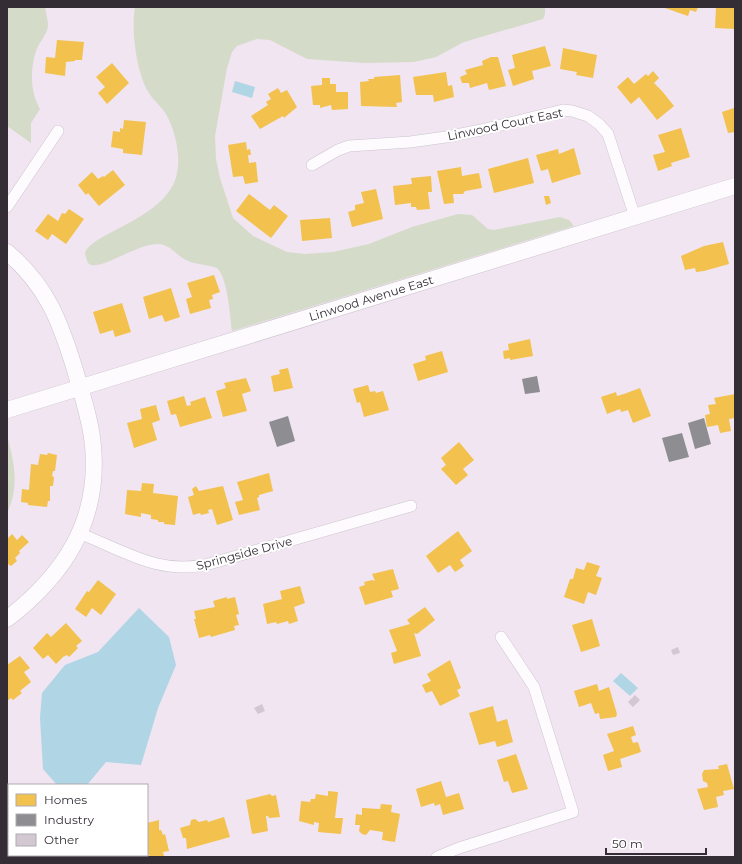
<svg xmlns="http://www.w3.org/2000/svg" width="742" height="864" font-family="Montserrat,sans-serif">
	<rect width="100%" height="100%" fill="#f0e5f1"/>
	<path fill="#d4dbc8" d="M7,7h38c1,6 3,13 3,19 -1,9 -9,16 -12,25 -6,18 -6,41 4,58l-9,14v20l-24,-17z
		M135,7h410v7l-2,5 -79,23 -28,15 -22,5 -49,1 -58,-4 -37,-19 -13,-1 -20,7 -5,6 -5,16 -12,68 1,23 4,19 13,40 20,18 34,16 18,2 28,-2 36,-8 43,-17 46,-13 14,1 16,14 6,1 66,-13 9,3 5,6 -342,105c-2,-15 -4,-53 -15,-63 -11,-4 -22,-3 -33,-9 -8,-5 -15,-15 -26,-15 -21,0 -53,24 -67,21l-3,-2 -3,-9c3,-21 84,-35 92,-81 4,-18 -2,-43 -11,-59 -5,-8 -14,-15 -19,-24 -11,-21 -16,-60 -12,-83z
		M7,435c7,27 13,52 0,78z"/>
	<path fill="#b0d5e4" d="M235,81l20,6 -3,11 -20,-6z
		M139,608l30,29 7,28 -18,43 -17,57 -35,-3 -19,23h-30l-14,-16 -3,-51 2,-25 23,-28 33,-13z
		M621,673l17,15 -8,8 -17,-15z"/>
	<path fill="#f2c14e" d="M662,7h36l-2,5 -6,-2 -2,6z
		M716,7h19v22l-20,-1z
		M57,40l27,2 -2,18h-7v1l-9,1 -1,14 -20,-3 1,-16 9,1z
		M545,46l6,20 -19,5 2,8 -21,7 -5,-16 7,-2 -3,-13z
		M563,48l34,7 -4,23 -17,-3 1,-3 -17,-3z
		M491,57h7l8,29 -17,4 -2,-7 -17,5 -1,-5h-7l-2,-6 7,-3 -2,-4 18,-5 -1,-4z
		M112,63l17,20 -22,21 -9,-11 7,-6 -9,-10z
		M653,71l6,7 -5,5 8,8 12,15 -17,14 -18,-23 -8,7 -14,-17 11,-10 6,7 12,-10 2,2z
		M446,72l2,14 4,-1 2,12 -20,5 -1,-7h-17l-3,-18z
		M400,75l2,27 -6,1 1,4 -36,-1 -1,-24 9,-1 -1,-2h6v-2z
		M322,78h8v6h6v8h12v17l-16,1 -1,-5 -11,3v-3h-7l-2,-19 11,-1z
		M278,88l3,5 6,-3 10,17 -13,11 -1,-2 -23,13 -9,-13 17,-11 -2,-3 5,-3 -3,-5z
		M734,108l1,24 -7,1 -6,-21z
		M124,120l22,2 -4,33 -19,-2v-4l-12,-2 2,-16 7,1v-4l3,1z
		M681,128l9,29 -19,6 1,3 -14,5 -5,-16 12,-3 -7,-17z
		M246,142l1,8 3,-1 1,6h-3l1,8 7,-1 2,20 -13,2 -2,-8 -10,1 -5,-32z
		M574,148l7,26 -29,9 -4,-14 -7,2 -5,-16 22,-6 1,5z
		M528,158l6,25 -40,10 -6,-24z
		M461,167l1,9 17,-3 3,15 -17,3 -2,3h-10l1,9 -10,1 -7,-33z
		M113,170l12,15 -26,21 -11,-13 -2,2 -8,-10 14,-13 6,7 5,-3 1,1z
		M431,176l1,16h-4l2,17 -13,1 -1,-3h-5v-4l-16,2 -2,-19 19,-2 -1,-6z
		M376,189l7,30 -31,8 -4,-15 7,-2v-5l9,-2 -3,-11z
		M249,194l21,16 4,-5 14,11 -17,22 -35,-27z
		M544,196h5l2,7 -5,2z
		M69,209l15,10 -18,25 -14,-10 -4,6 -13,-9 13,-17 10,7 4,-8 3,1z
		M330,218l2,20 -30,3 -2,-21z
		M723,242l6,22 -25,7 -8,1 -1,-4 -10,2 -4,-14 23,-10z
		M214,275l6,17 -8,3 1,4 -4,1 2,8 -21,6 -4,-15 6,-2 -5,-14z
		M171,288l9,29 -15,5 -3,-7 -13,4 -6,-22z
		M122,303l9,29 -16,5 -2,-7 -13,4 -7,-22z
		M530,339l3,17 -23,4v-2l-6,1 -1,-8 6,-1 -1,-6z
		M442,351l6,21 -30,9 -5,-17 13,-4 -1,-4z
		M288,368l5,20 -19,4 -3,-16 9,-2 -1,-4z
		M246,378l5,13 -9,3 5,17 -24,6 -7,-26 10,-3 -2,-5z
		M368,385l2,7 5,-1 1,2 7,-2 6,19 -25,7 -4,-15 -3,1 -4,-14z
		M640,388l11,28 -18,7 -5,-13 -7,2 -1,-3 -13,5 -6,-17 15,-5 1,4 7,-2z
		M735,394v24l-6,1 2,12 -11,2 -2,-8 -11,2 -2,-12 5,-1 -2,-9 8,-1 -2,-6z
		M184,396l3,10 4,-1 -1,-3 15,-5 7,21 -32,9 -4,-13 -5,1 -4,-14z
		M156,405l4,15 -8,3 5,17 -23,8 -7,-25 15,-4 -2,-10z
		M459,442l15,18 -11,9 5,6 -12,10 -15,-16 5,-4 -5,-7z
		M48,453l9,2 -2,16h-2l-1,5 2,1 -1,9h-3v15h-2l-1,6 -19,-2v-2l-7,-1 1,-13 7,1 2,-26 7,1 2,-11 7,1z
		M269,473l4,18 -14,4v2l-2,1 3,12 -21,5 -4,-13 8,-2 -6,-18z
		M142,483l12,1 -1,9 25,3 -3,29 -11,-1v-2h-6v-2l-7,-1v-4l-10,-2v4l-16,-3 2,-24 14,1z
		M196,486l3,5 24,-5 10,34 -16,5 -5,-16 -4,1 1,3 -8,2 -1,-2 -7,2 -5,-18 6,-2 -2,-6z
		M458,531l14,20 -12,9 4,6 -9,6 -5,-7 -12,8 -12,-17z
		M12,534l5,6 5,-5 7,7 -10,9 1,2 -5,5 2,3 -6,5 -3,-2 -1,1v-26z
		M587,562l13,4 -4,10 6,2 -6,17 -8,-3 -4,12 -20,-7 6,-18h3l3,-11 8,2z
		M393,569l6,20 -8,2 2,6 -28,8 -6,-18 6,-2 -1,-3 8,-2 3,1 -3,-7z
		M98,580l18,14 -15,21 -9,-7 -6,9 -11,-8 12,-18 2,1z
		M300,586l5,17 -11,4 4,14 -9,3 -1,-3 -11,3 -1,-2 -9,2 -4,-20 19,-5 -2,-8z
		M227,597v2l8,-2 4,17 -3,1 3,10 -5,1 1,4 -24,7 -1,-2 -11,3 -5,-19h2l-2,-8 21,-4 -2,-6z
		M425,607l10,13 -18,14 -3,-1 7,23 -27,8 -3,-11 6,-2 -8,-21 21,-6 -3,-4z
		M592,619l8,27 -19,6 -9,-27z
		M66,623l16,18 -6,5 2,2 -9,9 -2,-2 -4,2 -7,7 -8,-9 -5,4 -10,-11 14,-15 4,4z
		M20,656l10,12 -6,4 7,10 -11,9 2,2 -9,7 -2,-2 -4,3v-36z
		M450,660l11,28 -4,2 3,6 -20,10 -8,-15 -6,2 -4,-8 9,-4 -4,-7z
		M597,684l2,7 10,-4 8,27 -1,3 -16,2 -1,-6 -4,1 -4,-11 -12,4 -5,-16z
		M493,706l4,16 10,-3 6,23 -16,5 -2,-6 -16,4 -10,-32z
		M633,726l3,9 -5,2 2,6 5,-1 3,10 -21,7 2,8 -14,4 -5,-16 11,-4 -7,-17z
		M516,754l12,35 -16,4 -4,-12 -4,1 -7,-22z
		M727,764l7,25 -11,2 1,4 -8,2 2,10 -14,3 -7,-21 11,-2 -1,-4 -4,-2 -1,-7 2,-4 15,-1 -1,-3z
		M441,781l5,16 13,-4 5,16 -21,6 -3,-11 -5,2 -1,-3 -13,4 -5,-18z
		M328,791l10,1 -3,26h8l-2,16 -23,-2 1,-9 -5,-1v3l-15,-4 2,-20 9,1 1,-3h4l1,-5 12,2z
		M270,794l2,2 4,-1 4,22 -11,1 -1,-2h-2l2,15 -16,3 -6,-34z
		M381,804l11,1 -1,7 9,2 -5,28 -13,-2 1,-8 -13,-2 -4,5 -4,-1 -3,-3 1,-6h-5l1,-11 6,1v-7l18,1z
		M224,817l6,20 -43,12 -1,-11h-3l-3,-10 10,-3 1,-5 4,-1 4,3 8,-2 1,2z
		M159,820v10h2l2,5 2,-1 4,17 -6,1 1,4 -14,1 -3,-5v-29z
		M33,855h24v2h-23z
		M80,855h38v2h-43z"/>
	<path fill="#8d8d92" d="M537,376l3,16 -15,2 -3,-15z
		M288,416l7,25 -18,6 -8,-25z
		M704,418l7,26 -16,5 -7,-26z
		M682,433l7,24 -20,5 -7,-24z"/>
	<path fill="#d2c8d2" d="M678,647l2,6 -7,2 -2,-5z
		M635,695l5,5 -7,7 -5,-5z
		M262,704l3,7 -7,3 -4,-6z"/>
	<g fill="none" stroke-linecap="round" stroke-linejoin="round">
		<g stroke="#cdc4ce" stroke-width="12">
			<path id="street" d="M312,165l26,-15 11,-4 61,-4 36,-5 35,-7 82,-20 9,1 16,5 11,8 9,10 27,83
				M7,207l51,-76
				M79,533c45,18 81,43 130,31l202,-58
				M437,857l22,-9 114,-36 -39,-125 -33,-50"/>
		</g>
		<g stroke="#cdc4ce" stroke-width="17">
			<path id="secondary" d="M7,252c40,34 53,69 68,118 7,25 16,51 18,76 7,75 -29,129 -86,173
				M7,410l728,-224"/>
		</g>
		<use href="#street" stroke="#fdfbfd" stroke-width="11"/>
		<use href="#secondary" stroke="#fdfbfd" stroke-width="16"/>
	</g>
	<g text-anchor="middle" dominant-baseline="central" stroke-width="4" stroke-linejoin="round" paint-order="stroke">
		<g font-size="12" fill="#342d36" stroke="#fff">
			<text transform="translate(505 124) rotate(-12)">Linwood Court East</text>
			<text transform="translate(371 298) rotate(-17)">Linwood Avenue East</text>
			<text transform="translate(244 553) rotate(-15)">Springside Drive</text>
		</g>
	</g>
	<rect width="742" height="864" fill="none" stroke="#342d36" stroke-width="16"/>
	<rect x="8" y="784" width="140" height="72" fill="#ffffff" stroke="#aeabaf"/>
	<rect x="16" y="794" width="20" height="12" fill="#f2c14e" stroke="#aeabaf"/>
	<text x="44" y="804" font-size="12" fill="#342d36">Homes</text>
	<rect x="16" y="814" width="20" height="12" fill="#8d8d92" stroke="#aeabaf"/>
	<text x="44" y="824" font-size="12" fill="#342d36">Industry</text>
	<rect x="16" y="834" width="20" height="12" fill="#d2c8d2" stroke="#aeabaf"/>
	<text x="44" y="844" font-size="12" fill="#342d36">Other</text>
	<path d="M606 848v6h100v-6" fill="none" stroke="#342d36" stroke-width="2"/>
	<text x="612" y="848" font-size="12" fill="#342d36" stroke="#ffffff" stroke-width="3" paint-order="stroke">50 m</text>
</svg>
